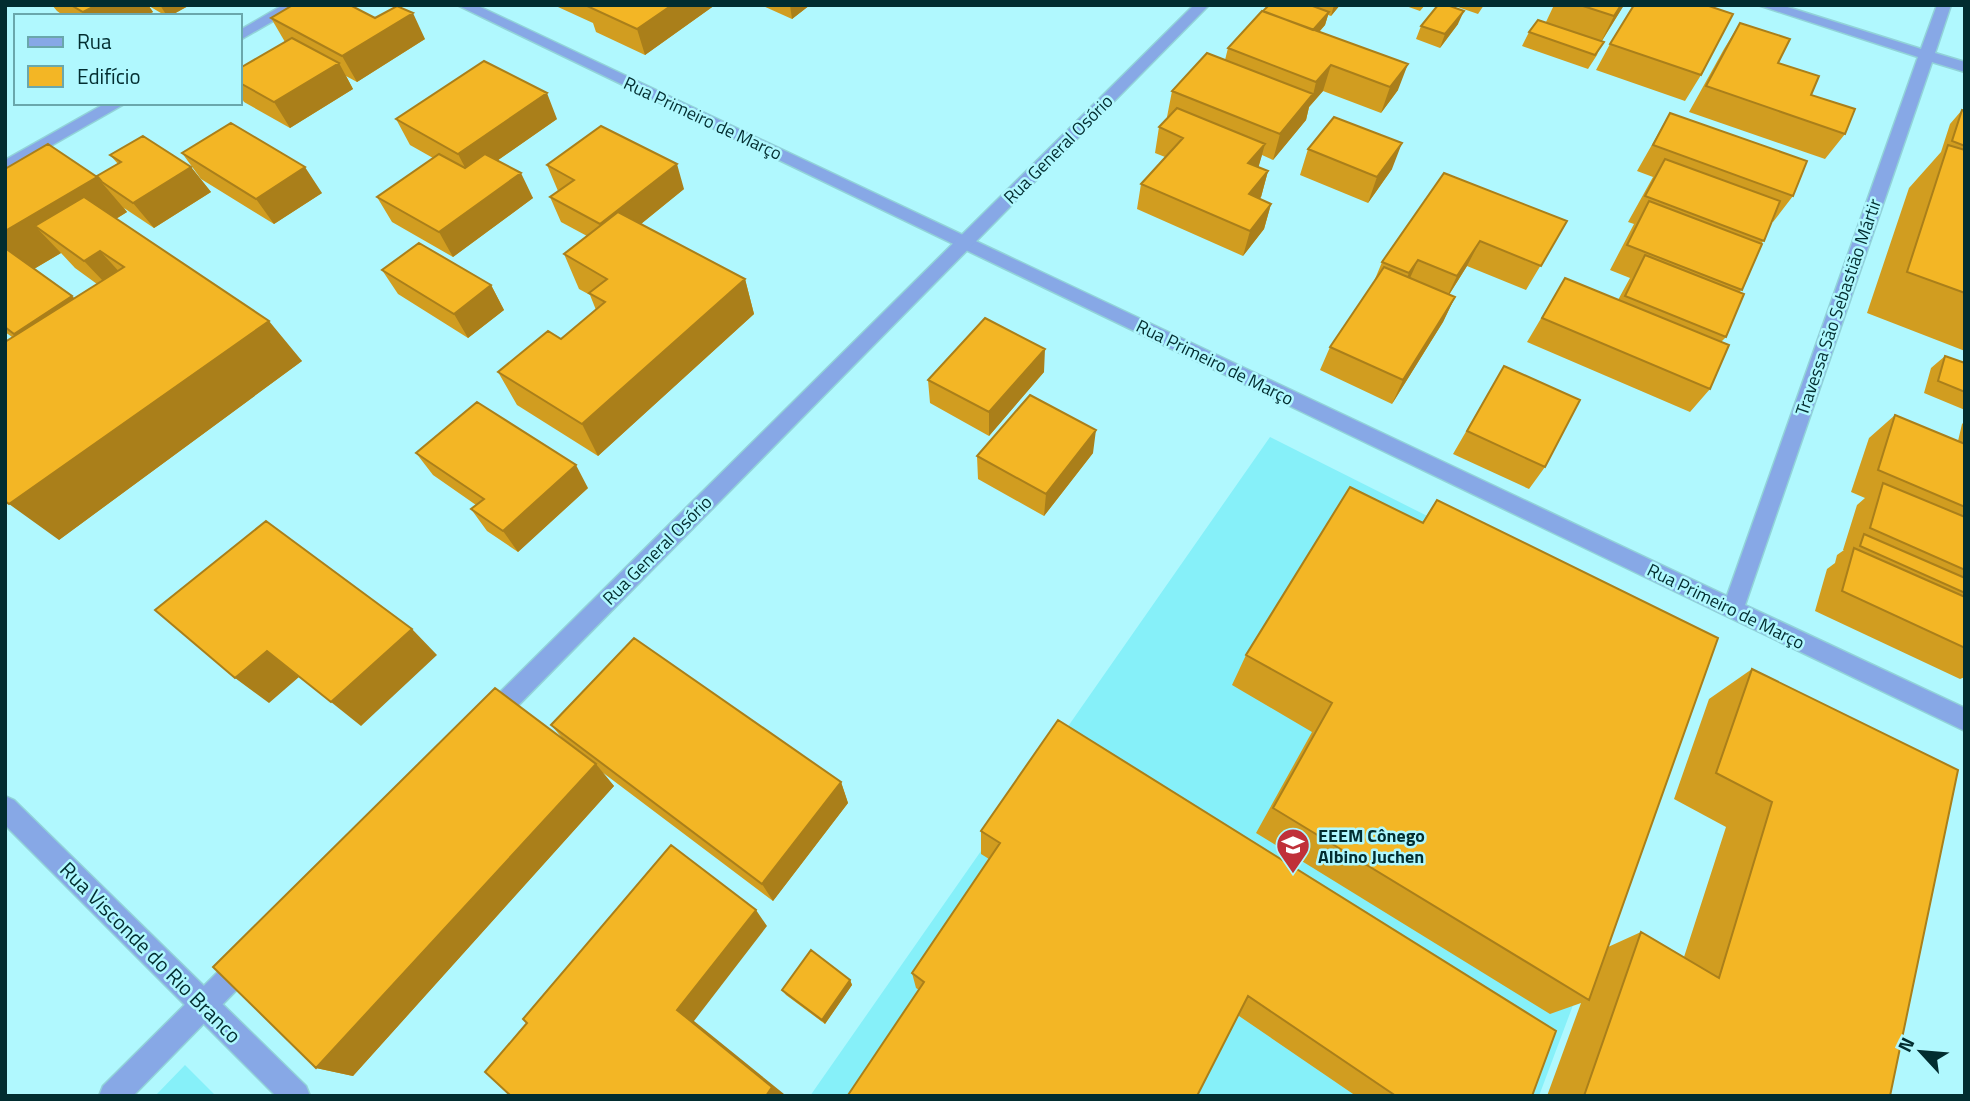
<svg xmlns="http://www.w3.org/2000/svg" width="1970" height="1101" font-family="'Titillium Web',sans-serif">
	<rect width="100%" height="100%" fill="#b0f8fe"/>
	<path fill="#86f0f9" d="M1270,437l434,218 -165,441h-729z
		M185,1065l31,31h-61z"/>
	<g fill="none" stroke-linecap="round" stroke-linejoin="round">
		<g stroke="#91d3d9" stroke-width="3">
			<path id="minor" d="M283,5h18l-61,35v-10z
				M457,5h19l1251,591 191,-539 -160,-52h23l140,44 16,-44h14l-16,48 30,9v10l-33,-10 -187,543 220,103v23z
				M106,103h20l-121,69v-12z
				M5,796l9,4 292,286 4,10h-34l-271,-271z"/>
		</g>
		<g stroke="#91d3d9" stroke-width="3">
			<path id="tertiary" d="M1194,5h15l-712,722 -8,3 -8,-3 -4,-8 4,-8z
				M248,947l9,4 4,9 -4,9 -124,127h-34l4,-10 136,-135z"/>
		</g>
		<use href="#minor" fill="#87a8e6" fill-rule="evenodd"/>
		<use href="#tertiary" fill="#87a8e6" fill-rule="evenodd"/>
	</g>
	<path fill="#d19d20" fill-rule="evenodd" d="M52,5h138l-20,11h-4l-17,-10 4,6 -8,4h-81l-7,-5z
		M558,5h157l-70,50 -49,-23 -3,-9 -35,-16z
		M761,5h49l-18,14z
		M1269,5h71l-9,11 -3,-1 -3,10 -6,7 79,58 -17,23 -58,-22 -14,16 -3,13 -33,40 -11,-5 -4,12 10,4 -7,26 -2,2 12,5 -7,25 -21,27 -106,-47 4,-25 24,-27 -10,-4 4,-26 9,-10h-1l5,-26 53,-31 3,-12z
		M1403,5h22l-5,6z
		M1452,5h32l-6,9z
		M1554,5h70l-22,36 -5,14 -9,14 -66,-23 7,-14 17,-10z
		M271,18h104l50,21 -68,43 -11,-6 7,13 -63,39 -46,-26 -4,-7v-27l45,-26z
		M1740,23l38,40 33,32 34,39 -20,25 -136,-47 35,-63z
		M1458,24l-18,24 -24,-9 5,-13z
		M1610,44l91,31 -16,26 -89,-31z
		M1962,110l3,1v240l-98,-38 42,-125 32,-36 9,-28z
		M1670,113l123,83 -20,26 -1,-1 -32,71 -14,45 -5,5 -11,47 -20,23 -163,-70 38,-64 53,22 12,-22 -20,-8 24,-46 -6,-2 25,-45 -16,-6z
		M396,119h161l-59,41 35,38 -80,59 -61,-35 -15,-25 56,-39 -23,-13z
		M1308,149l84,20 -24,34 -68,-28z
		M182,153l140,40 -48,31 -73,-45z
		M110,155l81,12 20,25 -57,36 -30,-20 3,4 -11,7 186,142 -243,179 -47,-203 -7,-5v-163l92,7 21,-12zM61,253l14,15 22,16 -23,14 -40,-29z
		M547,165l137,24 -43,35 104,55 9,35 -156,142 -81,-51 -19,-33 63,-33 35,-29 -6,-15 -11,-6 -15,-35 23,-18 -26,-14 -11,-25 8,-6z
		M1567,221l-41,69 -59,-24 -18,29 6,2 -12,25 -51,82 -72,-34 10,-23 43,-63 9,-22z
		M382,270l109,15 13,25 -36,28 -70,-44z
		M1945,356l20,7v47l-41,-17 7,-25z
		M1504,366l41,101 -16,22 -76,-35z
		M1044,372l-55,64 -59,-33 -2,-23z
		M1895,415l63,26 4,-17 3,-3v256l-5,2 -145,-68 12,-42 8,-6 2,-8 7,-5h-1l14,-45 8,-7 -14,-6 18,-54z
		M416,453l172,35 -70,64 -31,-21 -16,-22 5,-4 -43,-30z
		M1093,453l-49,63 -66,-37 -1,-23z
		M1437,500l171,447 33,-15 43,25 42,-130 -52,-28 35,-100 43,-30 138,427h-343l34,-93 -31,11 -294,-181 56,-101 -80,-47 14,-30 176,-132z
		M551,725l290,57 7,21 -75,98 -171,-129 12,14 -261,290 -37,-8 248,-328z
		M981,831l551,265h-176l-117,-80 -320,-26 -3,-2 -4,-15 77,-114 -8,-5z
		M850,980l2,5 -27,39 -39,-29 -4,-5z"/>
	<path fill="#aa7f1a" d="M97,5h51l5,7 -8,4h-59l-3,-4z
		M160,5h30l-20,11h-3z
		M672,5h43l-70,50 -8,-26z
		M790,5h20l-18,14z
		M1334,5h6l-9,11z
		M1621,5h3l-23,37 13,-26z
		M1464,11l-6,13 -18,24 5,-14z
		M1329,12l-4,13 -18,21 3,-13z
		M413,13l12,26 -68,43 -15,-26z
		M339,63l14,26 -63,39 -16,-26z
		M1408,64l-10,26 -17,23 9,-26z
		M1331,65l-8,26 -14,16 -3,13 -33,40 7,-26 33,-39 3,-13z
		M547,93l10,26 -86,60 -13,-25z
		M1402,143l-10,26 -24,34 9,-26z
		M1265,144l-7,25 -10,-6z
		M677,164l7,25 -74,60 -10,-25z
		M191,167l20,25 -57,36 -21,-25z
		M305,167l17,26 -48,31 -18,-25z
		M1268,171l-7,26 -19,23 7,-26z
		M521,173l12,25 -80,59 -14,-25z
		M97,177l30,35 -60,37 -32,-23 26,27 -34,20 -22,-21v-21z
		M1271,204l-7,25 -21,27 7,-25z
		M1480,241l-13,25 -22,35 12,-25z
		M100,251l38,41 -15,10 -39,-41z
		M1418,260l-11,25 -9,13 11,-25z
		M745,279l9,35 -156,142 -16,-32z
		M491,285l13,25 -36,28 -14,-24z
		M72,296l34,34 -55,37 -37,-33z
		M1455,297l-12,25 -51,82 11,-24z
		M269,321l33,40 -243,179 -50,-36z
		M1045,349l-1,23 -55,64v-24z
		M1096,430l-3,23 -49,63 2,-22z
		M576,465l12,23 -70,64 -15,-21z
		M412,629l25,26 -76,71 -30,-24z
		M267,651l32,26 -30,26 -34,-25z
		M596,764l18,22 -261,290 -37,-8z
		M841,782l7,21 -75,98 -11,-17z
		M756,910l11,16 -73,95 90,73 -1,2h-17l-89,-86z
		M850,980l2,5 -27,39 -3,-4z"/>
	<path fill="#f3b625" stroke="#aa7f1a" stroke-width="2" d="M71,5h26l-14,7z
		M293,5h57l25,13 22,-12 16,7 -71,43 -71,-38z
		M588,5h84l-35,24 -50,-23z
		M1269,5h41l19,7 -16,18 -50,-19z
		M1438,5h9l17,6 -19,23 -24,-8z
		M1580,5h41l-7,11z
		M1634,5h72l27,9 -32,61 -91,-31z
		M1262,11l146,53 -18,23 -59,-22 -15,17 -88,-34z
		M1538,20l66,22 -9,13 -66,-23z
		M1740,23l50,16 -12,24 41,13 -8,19 44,14 -10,25 -139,-48z
		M292,38l47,25 -65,39 -34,-19v-15z
		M1207,53l106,41 -33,40 -108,-43z
		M484,61l63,32 -89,61 -62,-35z
		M1177,108l88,36 -17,19 20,8 -19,23 22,10 -21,27 -109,-47 42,-46 -24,-11z
		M1962,110l3,1v35l-13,-5z
		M1670,113l137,48 -14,35 -140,-51z
		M1334,117l68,26 -25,34 -69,-28z
		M231,123l74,44 -49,32 -74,-46z
		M601,126l76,38 -77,60 -50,-27 24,-17 -27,-15z
		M143,136l48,31 -58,36 -31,-21 -5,-6 24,-14 -11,-7z
		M48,144l49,33 -92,54v-62z
		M1948,145l17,5v143l-58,-21z
		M439,154l26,14 20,-14 36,19 -82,59 -62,-35z
		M1665,159l115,42 -16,40 -119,-45z
		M1444,173l123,48 -26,45 -61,-25 -23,35 -39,-16 -9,13 -27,-11z
		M84,197l185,124 -260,183 -4,-3v-159l119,-75 -24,-16 -16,10 -49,-35z
		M1649,201l113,43 -20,46 -115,-45z
		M618,212l127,67 -163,145 -84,-52 50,-41 13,8 44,-37 -16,-9 18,-14 -43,-25z
		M419,243l72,42 -37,29 -72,-44z
		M5,248l67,48 -58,38 -9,-7z
		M1645,255l99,39 -18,43 -101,-41z
		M1384,267l71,30 -52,83 -73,-33z
		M1565,278l164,67 -19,44 -168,-71z
		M985,318l60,31 -56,63 -61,-32z
		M1945,356l20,7v29l-27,-11z
		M1504,366l76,34 -35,67 -78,-36z
		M1030,395l66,35 -50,64 -69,-38z
		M477,402l99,63 -73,66 -32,-22 13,-10 -68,-46z
		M1895,415l70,29v63l-87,-37z
		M1883,483l82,34v53l-95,-42z
		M1350,487l73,36 14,-23 281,138 -129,362 -316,-192 59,-105 -86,-48z
		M266,521l146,108 -81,73 -64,-51 -32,27 -80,-68z
		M1864,534l101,44v15l-105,-47z
		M1854,548l111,49v51l-123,-57z
		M634,638l207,144 -79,102 -211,-159z
		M1752,669l206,101 -68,326h-306l57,-164 78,46 53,-176 -56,-29z
		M495,688l101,76 -280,304 -103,-101z
		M1058,720l498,311 -24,65h-136l-148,-100 -51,100h-348l-1,-1 76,-113 -12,-9 88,-130 -19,-12z
		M671,845l85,65 -79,100 95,77 -6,9h-255l-26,-24 42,-49 -4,-4z
		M811,950l39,30 -28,40 -40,-30z"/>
	<defs>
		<g id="school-pin" transform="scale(1.75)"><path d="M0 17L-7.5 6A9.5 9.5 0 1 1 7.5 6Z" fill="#c03039" stroke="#b0f8fe"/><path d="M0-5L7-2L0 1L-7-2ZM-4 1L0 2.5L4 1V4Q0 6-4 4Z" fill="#fff"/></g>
	</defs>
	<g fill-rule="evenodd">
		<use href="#school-pin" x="1293" y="845"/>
	</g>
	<g text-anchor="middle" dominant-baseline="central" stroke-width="5" stroke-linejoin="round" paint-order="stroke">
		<g font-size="18" fill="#022d30" stroke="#b0f8fe">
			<text transform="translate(703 118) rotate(25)">Rua Primeiro de Março</text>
			<text transform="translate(1058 149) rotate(-45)">Rua General Osório</text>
			<text transform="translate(1838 307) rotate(-71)">Travessa São Sebastião Mártir</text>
			<text transform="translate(1215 362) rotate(26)">Rua Primeiro de Março</text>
			<text transform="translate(657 550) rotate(-45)">Rua General Osório</text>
			<text transform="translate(1726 606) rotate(26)">Rua Primeiro de Março</text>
		</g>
		<g font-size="18" font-weight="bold" fill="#022d30" stroke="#b0f8fe" text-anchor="start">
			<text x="1318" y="835">EEEM Cônego<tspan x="1318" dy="21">Albino Juchen</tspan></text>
		</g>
		<g font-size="21" fill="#022d30" stroke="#b0f8fe">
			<text transform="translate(151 952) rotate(45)">Rua Visconde do Rio Branco</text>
		</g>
	</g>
	<rect width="1970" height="1101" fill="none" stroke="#022d30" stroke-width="14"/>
	<rect x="14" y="14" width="228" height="91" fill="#b0f8fe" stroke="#6aa7ac" stroke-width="2"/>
	<rect x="28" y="37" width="35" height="10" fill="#87a8e6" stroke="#6aa7ac" stroke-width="2"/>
	<text x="77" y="49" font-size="21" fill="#022d30">Rua</text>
	<rect x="28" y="66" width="35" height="21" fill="#f3b625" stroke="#6aa7ac" stroke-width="2"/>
	<text x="77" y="84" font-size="21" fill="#022d30">Edifício</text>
	<g transform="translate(1921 1052) rotate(296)" stroke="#b0f8fe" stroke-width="5" paint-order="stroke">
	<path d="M0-5L12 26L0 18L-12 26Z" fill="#022d30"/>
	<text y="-10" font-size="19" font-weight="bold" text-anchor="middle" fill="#022d30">N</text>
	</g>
</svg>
